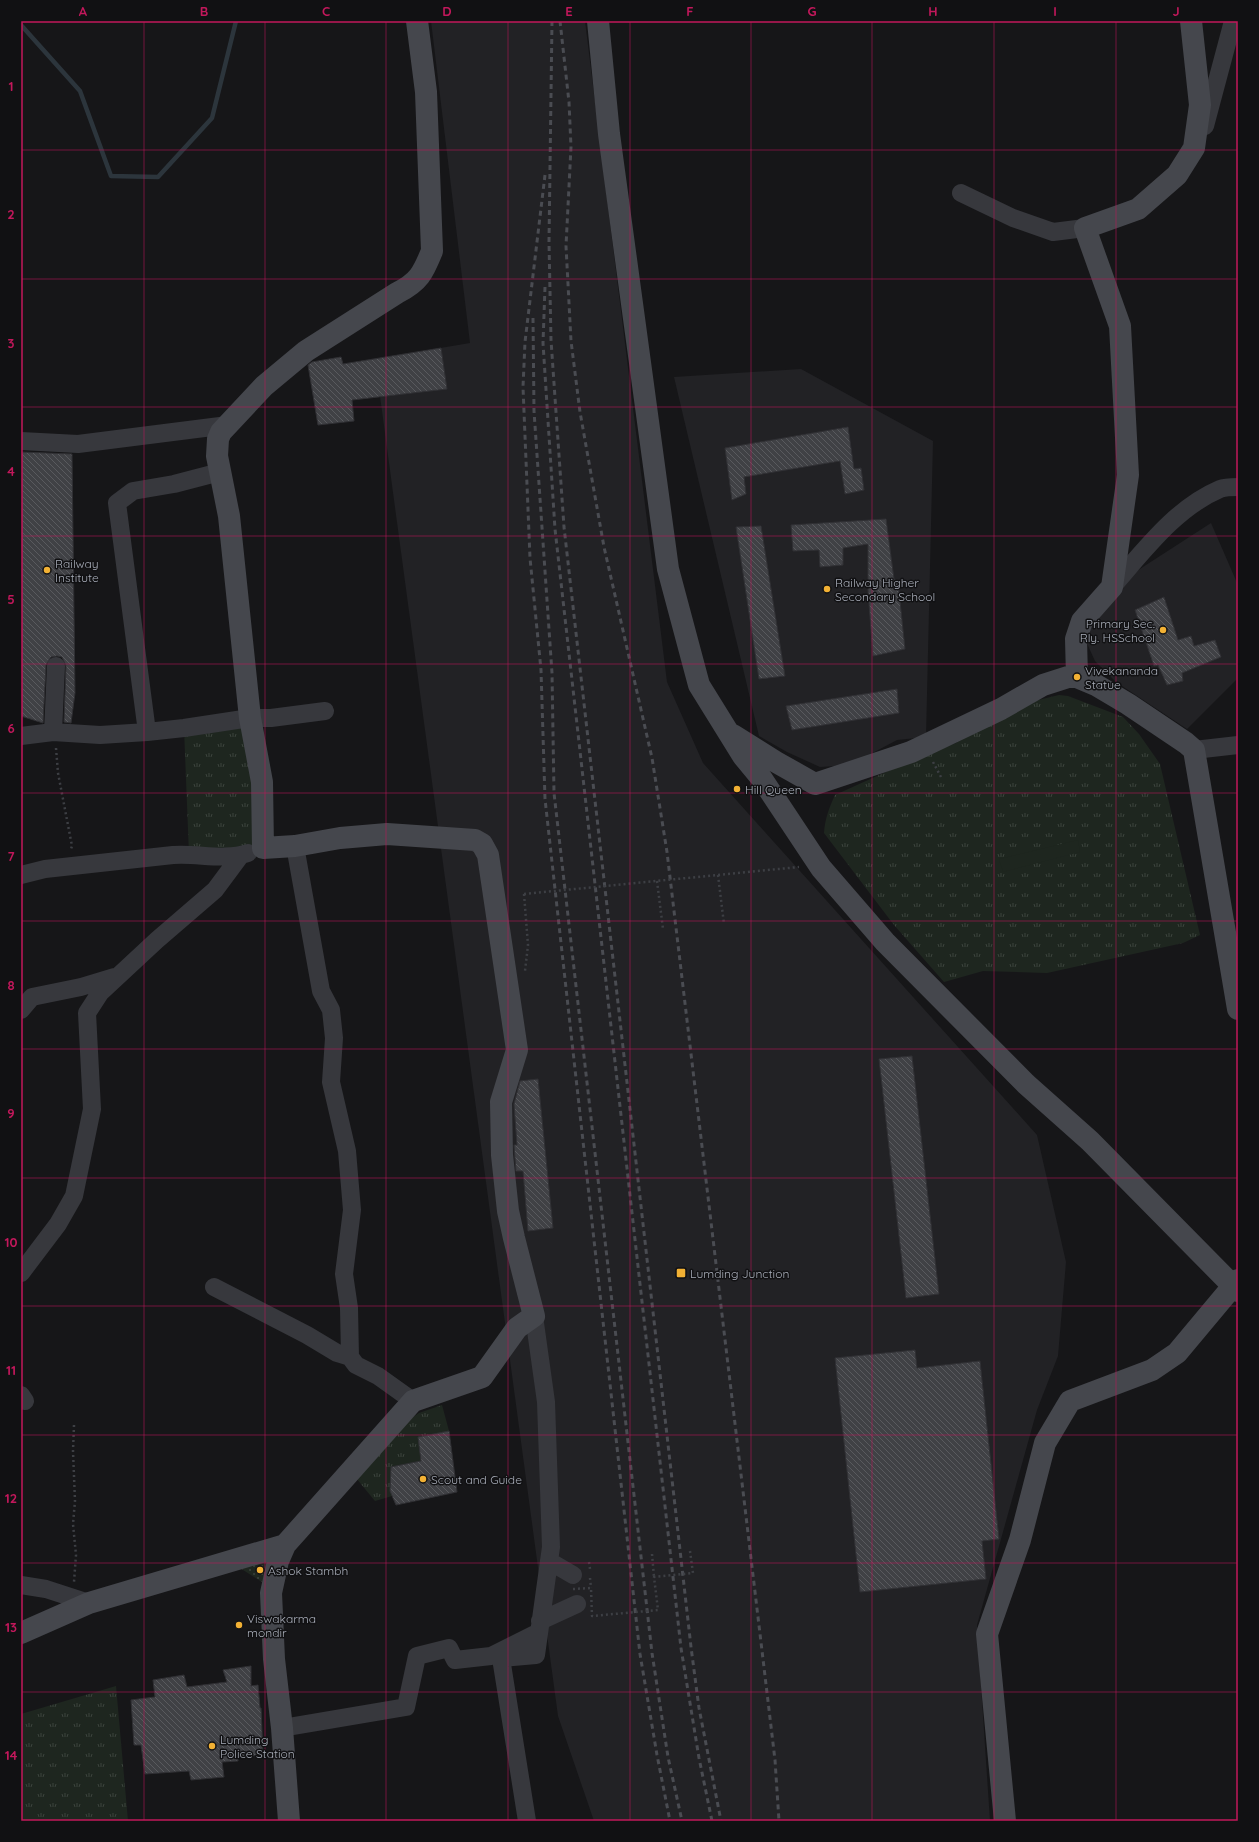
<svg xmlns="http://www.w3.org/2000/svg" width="1259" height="1842" font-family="Quicksand,sans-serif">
	<defs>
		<pattern id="grass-dots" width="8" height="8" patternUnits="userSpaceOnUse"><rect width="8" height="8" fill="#1e261f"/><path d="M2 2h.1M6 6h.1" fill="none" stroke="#3c433d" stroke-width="1.8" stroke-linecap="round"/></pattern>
		<pattern id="park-tufts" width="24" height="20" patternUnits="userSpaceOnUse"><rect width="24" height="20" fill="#1e261f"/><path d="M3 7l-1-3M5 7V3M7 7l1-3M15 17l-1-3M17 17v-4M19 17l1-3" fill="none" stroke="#3c433d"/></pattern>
		<pattern id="building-back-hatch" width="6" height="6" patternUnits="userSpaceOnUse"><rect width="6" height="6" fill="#404145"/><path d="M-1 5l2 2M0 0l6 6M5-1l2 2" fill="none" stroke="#595a5e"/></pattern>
	</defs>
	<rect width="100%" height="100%" fill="#161618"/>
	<path fill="#222225" d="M431,21h154l82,661 36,81 334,372 29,127 -8,94 -21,54 -60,215 13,196h-396l-36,-105 -183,-1357 95,-16z
		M801,369l132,72 -7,296 -29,3 -47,25 -30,2 -33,-15 -28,-16 -85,-359z
		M1211,523l27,62v93l-51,51 -71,-47 -21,-21 -10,-22 27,-52z"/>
	<path fill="url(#grass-dots)" d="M273,1555l-11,27 -22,-14z"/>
	<path fill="url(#park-tufts)" d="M1059,695l9,1 55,21 16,17 21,30 40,171 -17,8 -136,30 -64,-2 -39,11 -50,-57 -70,-92c1,-14 5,-25 11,-38l84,-38 37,-14 16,-12 58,-29z
		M250,718l13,130 -74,6 -5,-126z
		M442,1405l7,26 -31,6 3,24 -30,6 -1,24 2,5 -17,5 -19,-23 42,-51 21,-14z
		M116,1686l12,135h-107v-107z"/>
	<path fill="#1e261f" d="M1078,840l2,12 -77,20 -4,-13z"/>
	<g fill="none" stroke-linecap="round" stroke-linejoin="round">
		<path stroke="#2c353c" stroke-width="4.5" d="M21,25l59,66 31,85 47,1 54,-59 24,-97"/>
	</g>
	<path fill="url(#building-back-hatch)" stroke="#303034" d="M441,348l6,41 -95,11 2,21 -36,4 -10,-60 4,-3 29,-5 2,7z
		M848,427l6,42 7,-1 3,22 -19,4 -5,-33 -96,16 2,17 -14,6 -7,-52z
		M21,452l51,2 3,239 -4,30 -7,-1 2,-56 -4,-9 -5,-1 -6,1 -5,8 -3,58 -22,-7z
		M886,519l8,60 4,3 7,67 -32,7 -5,-66v-46l-25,4v17l-23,2 -1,-17 -26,1 -2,-26z
		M761,526l24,150 -26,3 -23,-152z
		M1164,597l14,43 13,-4 3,10 21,-6 6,17 -39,16 1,8 -16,4 -9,-20 -4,1 -19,-56z
		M897,689l2,24 -107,17 -6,-24z
		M912,1056l27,238 -33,4 -27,-239z
		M538,1079l15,149 -25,3 -5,-60h-7l-2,-26h3l-3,-41 6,-23z
		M915,1350l2,18 63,-7 19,178 -17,2 4,38 -126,13 -25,-234z
		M449,1431l8,61 -61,13 -6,-14 1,-24 30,-6 -3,-24z
		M251,1666v20l7,-1 2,23h1l2,47 -25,2v4l-16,1 2,15 -33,3 -2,-9 -44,3 -4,-29h-7l-3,-45 24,-3 -2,-17 31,-5 3,12 40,-5 -4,-12z"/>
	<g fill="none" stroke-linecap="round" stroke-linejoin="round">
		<path stroke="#3d3f44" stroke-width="2.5" stroke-dasharray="2 3" stroke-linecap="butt" d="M56,748l2,25 14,73 -1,3
			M933,762l8,15
			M718,875l6,49
			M657,881l6,48
			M524,894l4,51 -3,26
			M74,1425l-1,26 2,50 -2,23 3,31 -2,27
			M690,1551l3,22
			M652,1554l2,23
			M589,1562l1,7
			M590,1578l1,10"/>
		<path stroke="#37383d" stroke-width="18" d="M1205,126l28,-105
			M961,193l52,25 40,14 32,-4
			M21,441l57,3 150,-19
			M1112,587c31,-35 63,-79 108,-98 5,-2 12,-2 18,-2
			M53,732l3,-66
			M147,732l-30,-229 16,-12 41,-7 46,-12
			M21,736l32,-4 47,3 47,-3 37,-4 66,-10h21l54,-7
			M1194,750l44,-5
			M295,846l26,145 10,19 3,28 -3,44 16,69 5,59 -8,64 5,34 1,49 6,8 22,11 35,25
			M21,875l24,-6 128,-14c25,-2 51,6 75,-2
			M21,1010l11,-13 49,-10 33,-10
			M21,1273l37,-49 16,-28 18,-87 -5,-96 13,-20 57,-53 58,-50 26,-35
			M214,1287l93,48 30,18 13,4
			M21,1395l4,6
			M549,1561l24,14
			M21,1585l25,4 43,14
			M540,1621l37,-17
			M282,1728l124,-21 11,-51 32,-8 6,12 36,-4 48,-24
			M527,1821l-26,-163 35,-3 15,-108 -5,-145 -12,-86"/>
		<path stroke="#45474d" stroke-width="22" d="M598,21l11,113 59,435 31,116 44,71 19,23 59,89 64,74 141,142 64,57 148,150
			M1077,677l-1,-38 6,-18 30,-34 16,-112 -8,-149 -35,-98 53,-19 39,-34 17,-27 6,-43 -9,-84
			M733,735l43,27 39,22 96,-32 90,-43 42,-24 25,-8h9l19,8 32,19 58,39 8,7 44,259
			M285,1545l-7,16 -7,32 3,66 8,69 7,93
			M21,1633l68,-30 196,-58 128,-144 69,-24 35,-49 17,-12 -20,-78 -6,-27 -6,-56 -1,-53 16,-52 -29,-195 -6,-11 -7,-4 -88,-6 -47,4 -45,8 -32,2 -1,-66 -12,-64 -21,-202 -12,-60 1,-17 3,-7 43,-46 42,-35 91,-58c22,-11 26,-20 35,-42l-6,-159 -9,-71
			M1005,1821l-18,-187 33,-94 25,-97 25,-42 82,-31 25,-17 61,-73"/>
		<path stroke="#4a4c52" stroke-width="3" stroke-dasharray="5 4" stroke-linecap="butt" d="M552,21l-3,221 2,98 13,187 127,1120 8,61 22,113
			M560,21l9,81 2,45 -5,99 5,95 9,71 24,135 48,211 15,94 108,908 4,61
			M545,175l-20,167 -2,45 7,171 11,112 4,129 95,855 17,101 13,66
			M545,287l-2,56 12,186 126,1119 18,110 13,63
			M533,318l1,93 18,262 2,120 98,860 16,104 14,64"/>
		<path stroke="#3d3f44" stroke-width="2.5" stroke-dasharray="2 3" stroke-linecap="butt" d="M524,894l275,-27
			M573,1589l18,-1 1,28 66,-6 -4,-33 39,-4"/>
	</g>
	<path fill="none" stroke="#c2185b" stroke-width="1" stroke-opacity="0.55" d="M144,21v1800M265,21v1800M386,21v1800M508,21v1800M630,21v1800M751,21v1800M872,21v1800M994,21v1800M1116,21v1800M21,150h1217M21,279h1217M21,407h1217M21,536h1217M21,664h1217M21,793h1217M21,921h1217M21,1049h1217M21,1178h1217M21,1306h1217M21,1435h1217M21,1563h1217M21,1692h1217"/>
	<g fill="#f2b134" stroke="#111113" stroke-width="1.5">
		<circle cx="47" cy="570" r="4"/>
		<circle cx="827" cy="589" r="4"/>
		<circle cx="1163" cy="630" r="4"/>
		<circle cx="1077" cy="677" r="4"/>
		<circle cx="737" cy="789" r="4"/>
		<rect x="676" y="1268" width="10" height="10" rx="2"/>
		<circle cx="423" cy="1479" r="4"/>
		<circle cx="260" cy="1570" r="4"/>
		<circle cx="239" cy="1625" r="4"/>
		<circle cx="212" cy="1746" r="4"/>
	</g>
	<g text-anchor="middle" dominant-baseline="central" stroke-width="3" stroke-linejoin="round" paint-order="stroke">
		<g font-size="12" fill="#a8adb8" stroke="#111113" text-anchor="start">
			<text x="55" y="563">Railway<tspan x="55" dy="14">Institute</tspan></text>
			<text x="835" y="582">Railway Higher<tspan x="835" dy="14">Secondary School</tspan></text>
			<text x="1155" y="623" text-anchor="end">Primary Sec.<tspan x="1155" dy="14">Rly. HSSchool</tspan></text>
			<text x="1085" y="670">Vivekananda<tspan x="1085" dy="14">Statue</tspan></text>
			<text x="745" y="789">Hill Queen</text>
			<text x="690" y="1273">Lumding Junction</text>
			<text x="431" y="1479">Scout and Guide</text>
			<text x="268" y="1570">Ashok Stambh</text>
			<text x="247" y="1618">Viswakarma<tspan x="247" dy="14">mondir</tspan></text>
			<text x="220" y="1739">Lumding<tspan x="220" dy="14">Police Station</tspan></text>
		</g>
	</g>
	<rect width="1259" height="1842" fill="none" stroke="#111113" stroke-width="44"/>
	<rect x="22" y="22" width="1215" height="1798" fill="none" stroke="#c2185b" stroke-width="1.5"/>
	<g font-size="13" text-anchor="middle" font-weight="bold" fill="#c2185b">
		<text x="83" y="16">A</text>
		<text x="204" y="16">B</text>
		<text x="326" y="16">C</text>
		<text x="447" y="16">D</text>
		<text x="569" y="16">E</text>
		<text x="690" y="16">F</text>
		<text x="812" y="16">G</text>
		<text x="933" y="16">H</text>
		<text x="1055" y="16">I</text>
		<text x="1176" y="16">J</text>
		<text x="11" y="91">1</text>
		<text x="11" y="219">2</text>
		<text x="11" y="348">3</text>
		<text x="11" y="476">4</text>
		<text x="11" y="604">5</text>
		<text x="11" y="733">6</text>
		<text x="11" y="861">7</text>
		<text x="11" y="990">8</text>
		<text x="11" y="1118">9</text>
		<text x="11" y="1247">10</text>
		<text x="11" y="1375">11</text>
		<text x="11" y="1503">12</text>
		<text x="11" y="1632">13</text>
		<text x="11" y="1760">14</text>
	</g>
</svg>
